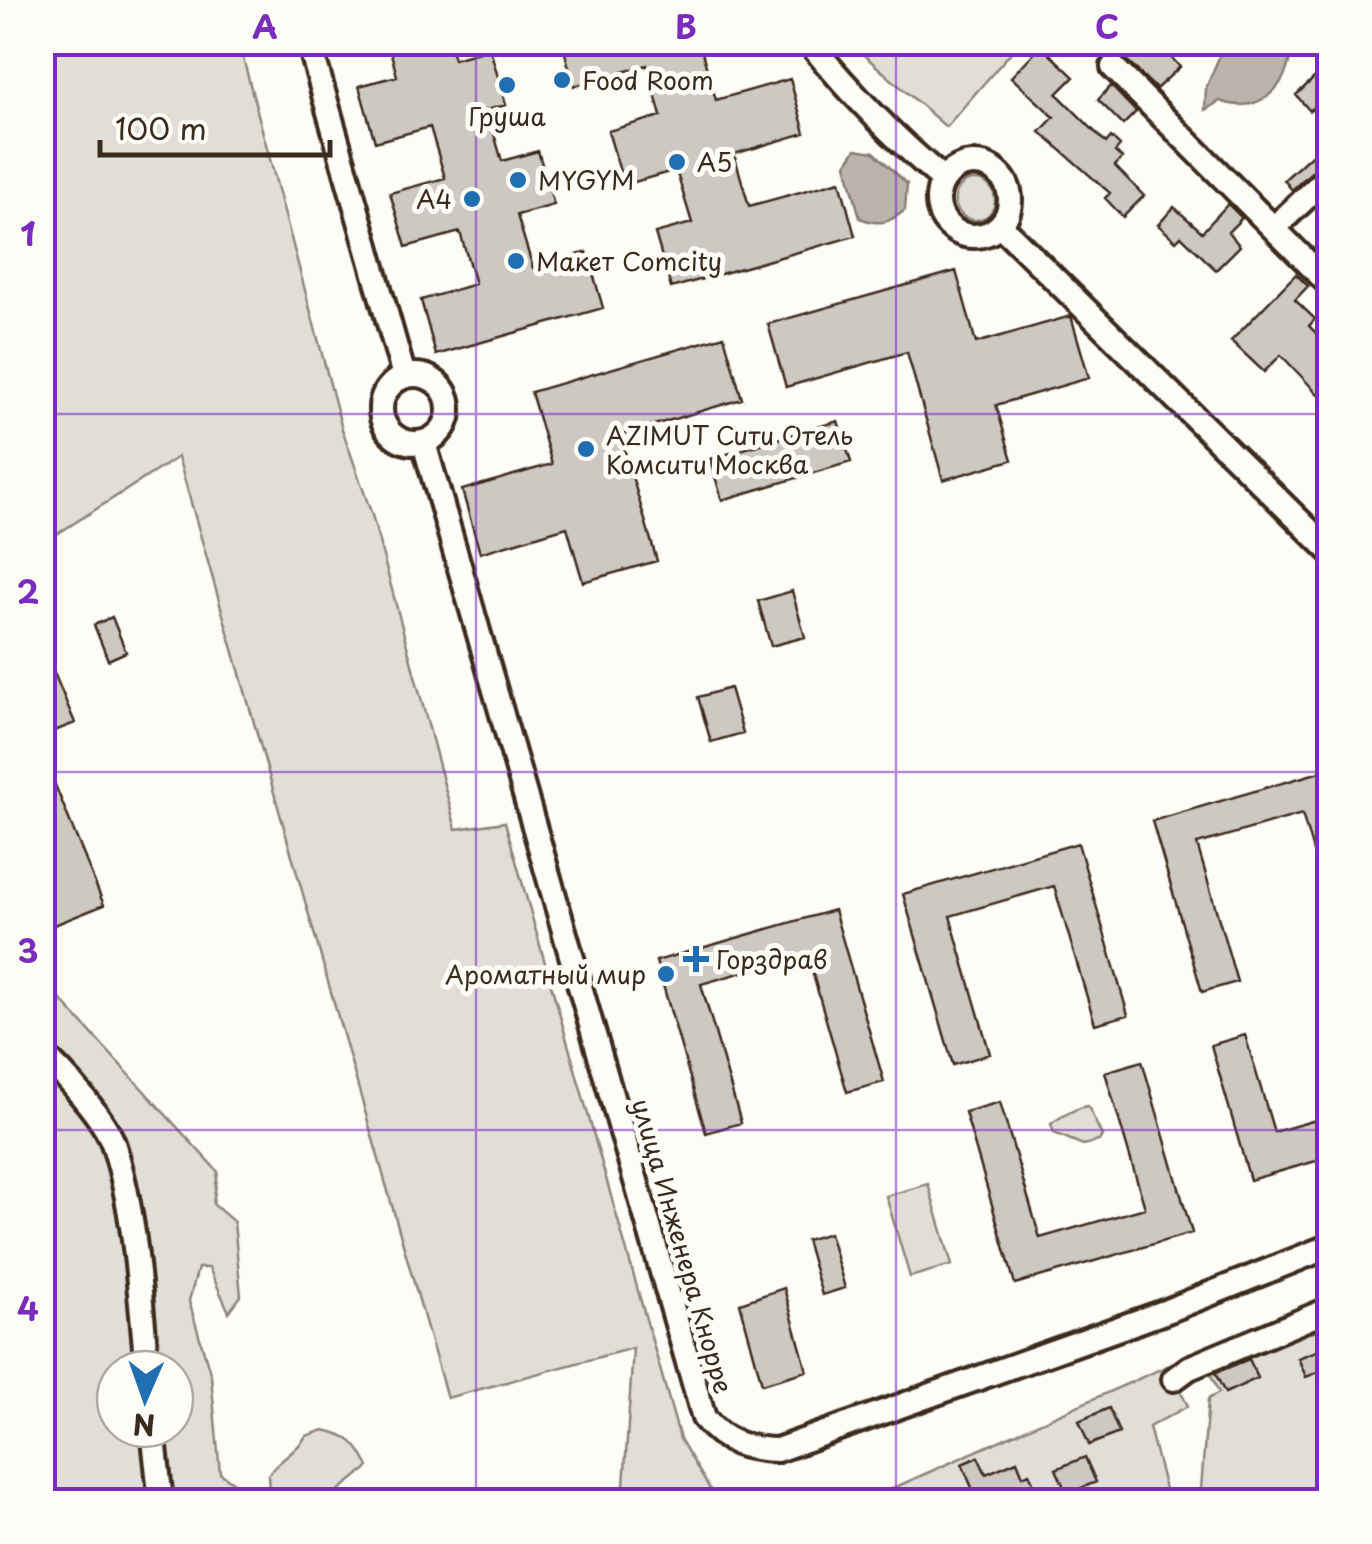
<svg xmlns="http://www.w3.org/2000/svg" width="1372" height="1544" font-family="'Playpen Sans',sans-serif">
	<rect width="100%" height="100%" fill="#fdfcf7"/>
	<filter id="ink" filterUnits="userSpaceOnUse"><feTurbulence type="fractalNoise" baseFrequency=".01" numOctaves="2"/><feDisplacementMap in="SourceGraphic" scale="20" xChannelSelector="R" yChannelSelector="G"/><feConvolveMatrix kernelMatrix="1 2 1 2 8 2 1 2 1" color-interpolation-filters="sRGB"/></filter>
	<g filter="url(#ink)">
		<path fill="#e1ded7" stroke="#8e847a" stroke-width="2.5" fill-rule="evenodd" d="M43,42l196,1 103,386 30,86 84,314 49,-7 175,617 37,62h-94l10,-153 -186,50 -269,-941 -135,86z
			M850,43h169l-73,84z
			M955 200a20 20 0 1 1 40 0a20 20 0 1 1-40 0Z
			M42,979l176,193 -5,32 21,18 7,74 -12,16 -20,-44h-11l-9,33 22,75 9,97 20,14 7,14h-204zM115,1369h60v60h-60z
			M1088,1106l14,30 -3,5 -16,4 -29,-12 -3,-9c7,-6 29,-18 37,-18z
			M928,1184l24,81 -42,12 -24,-81z
			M1329,1318v183l-129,1 8,-103 11,-6 -11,-24z
			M1167,1366l21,40 -39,21 19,74 -306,1z
			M324,1430c26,5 34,15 45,37l-44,34h-60l4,-8 -1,-18c12,-17 27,-21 38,-39z"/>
		<path fill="#bbb4ad" stroke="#887d74" stroke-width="2.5" d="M1225,43h50l15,15c-7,35 -35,56 -70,43l-15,9 1,-22z
			M856,149l18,3 33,32 -2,26c-16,13 -25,16 -45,8l-14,-54z"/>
		<path fill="#cdc8c2" stroke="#3b2a1e" stroke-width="2.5" d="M388,42h61l5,17 36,-10 16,56 -19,5 15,51 36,-10 16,54 -37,10 16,53 54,-16 16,56 -167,47 -15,-55 54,-16 -15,-52 -54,15 -16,-54 55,-15 -15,-51 -55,15 -16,-56 38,-10z
			M562,42h137l17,58 74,-21 15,54 -71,21 15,52 91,-25 15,55 -184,52 -16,-55 37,-10 -16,-53 -52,15 -16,-54 53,-15 -14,-51 -73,21z
			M1108,42h49l23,25 -24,22z
			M1041,46l33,31 -17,17 49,49 5,-6 9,9 -5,6 7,6 -7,8 29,30 -21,21 -18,-19 5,-5 -70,-61 14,-15 -43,-40z
			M1330,63v29l-20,19 -14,-16z
			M1111,86l25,26 -13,13 -25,-25z
			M1330,138l-1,22 -9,4 -28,26 -8,-10z
			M1228,204l14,14 -14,14 12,14 -24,24 -35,-34 -5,5 -18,-16 16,-18 28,25z
			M956,271l20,72 95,-27 18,62 -93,27 16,55 -69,20 -36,-128 -121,35 -18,-63z
			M1296,274l12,12 -13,14 20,19 -6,7 21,21v36l-12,11 -37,-39 -17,17 -33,-31z
			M724,336l18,63 -122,36 37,126 -74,21 -16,-55 -87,26 -18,-63 90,-26 -21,-72z
			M838,421l13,41 -129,38 -12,-41z
			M792,591l13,46 -34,9 -13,-45z
			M112,617l14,35 -18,8 -14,-35z
			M42,644l33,79 -33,13z
			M730,688l13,45 -32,9 -13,-45z
			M42,753l62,152 -62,25z
			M1327,770l3,125h-4l-24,-81 -105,30 40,138 -35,10 -50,-171z
			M1078,843l50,172 -33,9 -41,-138 -104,30 40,138 -37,11 -50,-171z
			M834,910l50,172 -37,10 -40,-138 -106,30 40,139 -35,10 -50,-172z
			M1245,1035l29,97 56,-16v41l-80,23 -39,-135z
			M1142,1061l50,172 -177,51 -50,-172 35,-10 40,136 105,-30 -40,-136z
			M829,1233l16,55 -23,7 -16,-55z
			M784,1288l23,83 -45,13 -22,-81z
			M1330,1346v22l-24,9 -8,-19z
			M1249,1359l9,19 -33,15 -10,-20z
			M1109,1408l10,25 -30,12 -10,-24z
			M978,1457l8,17 31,-13 6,15 6,-3 7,16 -31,13h-27l-16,-38z
			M1085,1457l11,25 -29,12 -11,-25z"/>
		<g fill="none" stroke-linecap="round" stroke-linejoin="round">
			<g stroke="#3b2a1e" stroke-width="30">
				<path id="minor" d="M309,42l95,334
					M809,42c41,51 85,96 135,138
					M1113,67l217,218
					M938 200a36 36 0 1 1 72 0a36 36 0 1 1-72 0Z
					M1001,226l329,325
					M1275,227l55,-52
					M381 409a34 34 0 1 1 68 0a34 34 0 1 1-68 0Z
					M424,443l280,975c20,25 42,31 73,32l390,-139 163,-65
					M42,1054c21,18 64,66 72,92 22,69 26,151 33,223
					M1174,1379l15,-11 141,-59
					M153,1429l8,73"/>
			</g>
			<use href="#minor" stroke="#fdfcf7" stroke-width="22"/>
		</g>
	</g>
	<path fill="none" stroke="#7b2cbf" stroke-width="2.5" stroke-opacity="0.55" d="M476,42v1460M896,42v1460M42,414h1288M42,772h1288M42,1130h1288"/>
	<g fill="#1f6fb2" stroke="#fdfcf7" stroke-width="4">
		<circle cx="562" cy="80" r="10"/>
		<circle cx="507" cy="85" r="10"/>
		<circle cx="677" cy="162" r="10"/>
		<circle cx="518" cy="180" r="10"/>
		<circle cx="472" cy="199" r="10"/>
		<circle cx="516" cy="261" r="10"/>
		<circle cx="586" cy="449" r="10"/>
		<path d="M691 944h10v10h10v10h-10v10h-10v-10h-10v-10h10z"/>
		<circle cx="666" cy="974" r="10"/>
	</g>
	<g text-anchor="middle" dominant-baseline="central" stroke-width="10" stroke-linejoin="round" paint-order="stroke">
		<g font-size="25" fill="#3b2a1e" stroke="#fdfcf7" text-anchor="start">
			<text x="582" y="80">Food Room</text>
			<text x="507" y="116" text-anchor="middle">Груша</text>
			<text x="697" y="162">А5</text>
			<text x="538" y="180">MYGYM</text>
			<text x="452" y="199" text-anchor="end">А4</text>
			<text x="536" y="261">Макет Comcity</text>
			<text x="606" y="435">AZIMUT Сити Отель<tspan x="606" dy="29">Комсити Москва</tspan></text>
			<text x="716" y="959">Горздрав</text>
			<text x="646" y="974" text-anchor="end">Ароматный мир</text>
		</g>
		<g font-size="25" fill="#3b2a1e" stroke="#fdfcf7">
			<text transform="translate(683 1246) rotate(74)">улица Инженера Кнорре</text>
		</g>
	</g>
	<rect width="1372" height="1544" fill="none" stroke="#fdfcf7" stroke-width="110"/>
	<g transform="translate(145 1399) rotate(182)"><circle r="48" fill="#fdfcf7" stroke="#afa8a0" stroke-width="2.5"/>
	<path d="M0-8L18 38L0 25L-18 38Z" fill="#1f6fb2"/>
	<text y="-15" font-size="28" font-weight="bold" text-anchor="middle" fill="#3b2a1e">N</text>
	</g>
	<path d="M100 140v15h230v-15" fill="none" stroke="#3b2a1e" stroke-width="5"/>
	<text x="115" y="140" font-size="30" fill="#3b2a1e" stroke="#fdfcf7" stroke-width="8" paint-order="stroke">100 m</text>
	<rect x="55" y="55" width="1262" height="1434" fill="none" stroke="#7b2cbf" stroke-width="4"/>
	<g font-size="32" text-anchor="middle" font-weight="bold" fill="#7b2cbf">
		<text x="265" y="39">A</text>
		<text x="686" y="39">B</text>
		<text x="1107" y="39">C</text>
		<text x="28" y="246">1</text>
		<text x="28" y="604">2</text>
		<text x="28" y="963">3</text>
		<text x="28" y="1321">4</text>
	</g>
</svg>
